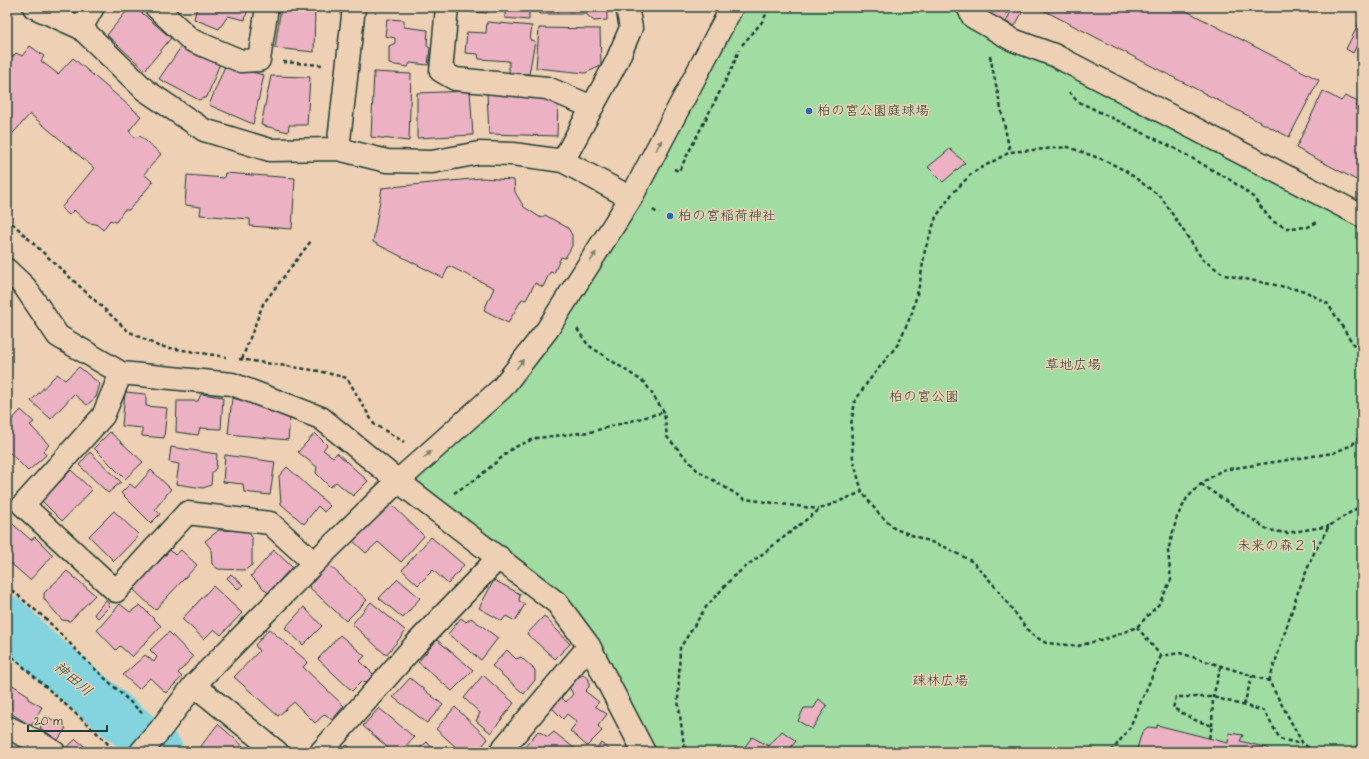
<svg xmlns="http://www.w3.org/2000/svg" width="1369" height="759" font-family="'Architects Daughter','Klee One',sans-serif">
	<rect width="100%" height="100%" fill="#eed1b5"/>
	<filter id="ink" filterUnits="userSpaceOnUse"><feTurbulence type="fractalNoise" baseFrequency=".025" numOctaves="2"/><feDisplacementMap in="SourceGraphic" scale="8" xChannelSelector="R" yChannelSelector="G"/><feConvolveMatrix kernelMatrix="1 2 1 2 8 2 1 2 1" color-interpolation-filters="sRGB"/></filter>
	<g filter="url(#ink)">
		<path fill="#a1dca3" stroke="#608c6c" d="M732,7h227l1,10 368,190 34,20v525h-707l-66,-106 -191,-165 104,-93 129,-190z"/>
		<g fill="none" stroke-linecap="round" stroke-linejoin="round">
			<path stroke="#83d4de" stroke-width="47" d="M7,619l31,31 122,102"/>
		</g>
		<path fill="#ecb2c4" stroke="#1f3d34" d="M130,7h5l36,31 -26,32 -38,-35z
			M197,7h51l-3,13 -17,-4 -9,13 -25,-10z
			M281,7h34l-1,45 -39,-4z
			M470,7h18l-1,6 -17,-1z
			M505,7h26l-2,1v12l-24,-2z
			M540,7h67v13l-13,1 -8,-7h-46z
			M989,7h20l-6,15 -17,-7z
			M1013,7h12l-10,19 -9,-4z
			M1045,7h134l140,73 -30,57 -246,-127z
			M387,19l17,1v7l24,3 -1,16 3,2 -2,17 -18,-2 -2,4 -19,-3v-18l6,-3v-5l-10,-2z
			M1361,19l1,1v15l-9,18 -7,-4z
			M487,22l45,4 -2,14 5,1 -6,33 -20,-1v-12l-30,-2 -1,-5 -13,-1 2,-21 19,1z
			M539,28l61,1 1,37 -16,7 -49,-5z
			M183,44l37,19 -13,34 -8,3 -40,-21z
			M30,46l14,10 -3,5 17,13 15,-16 68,58 -12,15 6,7 5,-2 21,18 -17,20 9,8 -24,28h-5l-8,12 -6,-2 -7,10 -7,-6 -8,-1 -14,-13 -5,5 -8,-7 33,-40 -64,-54 -23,26v-77l9,-10 6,3z
			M225,66l39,9 -11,49 -44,-19z
			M374,72l37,2 -2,67 -38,-4z
			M271,76l39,1 -3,48h-18l-1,7 -27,-7z
			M470,91l3,44 -56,3v-45z
			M1323,91l18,10 4,-5 13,6 -3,7 7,4v70l-66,-35z
			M487,93l71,6 -1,37 -68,-2z
			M950,149l15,14 -22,19 -15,-15z
			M225,173l70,5 -3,51 -42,-3v-7l-50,-4 1,-8 -16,-2 2,-30 37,3z
			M481,178l33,2 1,12 9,15 17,11 4,-3 23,13 4,7v11l-7,12 -4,-1 -7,16 -4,-1 -7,15 -8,-4 -9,17 -4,-1 -14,24 -24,-13 10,-22 -45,-22 -6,12 -70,-36 9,-54z
			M79,367l21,17 -4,13 -9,8 -13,-11 -23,25 -20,-18 26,-27 8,6z
			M125,392l21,2v12l21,2 -3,30 -22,-2v-8l-20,-2z
			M201,394l22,3 -2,32 -21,-1 -2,7 -22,-3 1,-31h21z
			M232,398l45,11 13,9 -2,22 -60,-6z
			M21,410l13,12 -4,3 19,20 -6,6 3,4 -18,16 -21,-21v-25z
			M110,432l33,30 -18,17 -31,-31z
			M315,433l12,12 -4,5 10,7 4,-4 31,28 -15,15 -17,-14 -6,5 -14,-14 1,-6 -19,-15z
			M171,447l46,7 -1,14 -4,5 -1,12 -8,3 -27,-4 3,-20 -10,-2z
			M90,452l31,30 -13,11 -29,-28z
			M225,455l50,7 -5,33 -26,-3 -1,-8 -20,-2z
			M287,467l43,39 -6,6 -6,-6 -14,18 -23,-20 -2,-28z
			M71,470l21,20 -30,31 -20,-20z
			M151,470l20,19 -16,20 5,5 -9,9 -30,-30 9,-9 5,4z
			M390,503l34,33 -23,26 -23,-20 -12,11 -14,-13z
			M114,511l25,24 -25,26 -25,-25z
			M7,519l24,21 4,-3 18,18 -23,25 -23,-20z
			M219,530l28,1 5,6v28l-7,5 -27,-1 -6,-5 -1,-15 -6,-8z
			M431,537l33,28 -16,19 -15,-14 -15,15 -16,-15z
			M170,550l5,5 6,-5 16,15 -42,45 -22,-21z
			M274,550l18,17 -24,26 -17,-17z
			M328,564l39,36 -21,21 -37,-34z
			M67,571l28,24 -25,26 -8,-1 -18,-21v-6z
			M231,574l12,11 -5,4 -11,-11z
			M398,579l22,19 -17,20 -24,-20z
			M494,580l26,14 -1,7 6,3 -10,17 -9,-5 -4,5 -23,-13z
			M213,586l29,27 -21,22 -7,-6 -10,10 -22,-20z
			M106,600l4,6 -12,12 -4,-4z
			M371,602l35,29 -20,24 -34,-31z
			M120,604l10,8 10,-7 21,21 -29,31 -12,-11 -4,4 -19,-20z
			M304,607l18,19 -19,19 -18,-17z
			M544,616l26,28 -15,15 -28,-25z
			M461,618l5,4 5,-4 27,20 -17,22 -33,-26z
			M269,629l39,33 -5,5 41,39 -12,14 -7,-6 -10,9 -21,-21 -16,14 -44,-39 25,-26 -4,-6z
			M169,632l24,25 -15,16 4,4 -16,16 -16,-15 -11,11 -16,-14 22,-20 9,7 3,-5 -7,-7z
			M340,635l25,21 -5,5 14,14 -9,8 -3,-2 -10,10 -34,-32z
			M437,640l36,30 -21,21 -34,-29z
			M507,650l9,9 5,-2 14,13v10l-11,14 -32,-28z
			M483,675l31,28 -23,30 -15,-12 4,-8 -16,-15z
			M583,675l6,4v8l-4,4 14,11 -4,4 12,8 -9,12 4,5 -15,15 -17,-15 7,-9 -10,-8 -4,5 -11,-11 9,-11 5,5 7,-8 -4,-7 9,-10z
			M410,678l33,27 -16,18 -34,-26z
			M11,684l17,11v4l14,8 -11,19 -22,-14 2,-10 -4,-3v-5z
			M819,699l8,7 -15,23 -14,-8 6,-13h10z
			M455,707l33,32 -11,13h-22l3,-3 -22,-20z
			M379,708l35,29 -14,15h-7l-30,-26z
			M46,716l20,12 -8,12 -18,-12z
			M218,724l25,22 -5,6h-30l-7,-6z
			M1157,725l71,18 1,-10 14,2 -3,6 28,7 -1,4h-131l6,-20 6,-5 9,1z
			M538,731l10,6 6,-5 25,20h-50l-4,-5z
			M782,731l14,10 -9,11h-46l11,-15 17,9z
			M76,739l15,13h-22l-4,-3z
			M427,742l9,10h-21z
			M601,743l11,9h-18z
			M347,745l8,7h-15z"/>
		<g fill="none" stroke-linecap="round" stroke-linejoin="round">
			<g stroke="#1f3d34" stroke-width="25">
				<path id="street" d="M34,7l47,21 64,62 59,40 66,20 68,-1 49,12 45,1 47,-9 34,1 50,7 68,37
					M156,7l35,33 50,21 18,-1 8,-53
					M447,7l-6,64 14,8 92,9 45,19
					M968,7l5,10 40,23 41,15 308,161
					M81,28l12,-21
					M338,149l16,-142
					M563,161l53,-98 15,-35 -4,-21
					M7,270l18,17 33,49 63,37 111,11 89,34 77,63 159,122 32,43 55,106
					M121,373l-18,43 -80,89 93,86 71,-78 83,10 44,40
					M194,685l83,67
					M7,727l31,15 16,10
					M141,752l19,-22 34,-45 120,-122 84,-82 104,-93 45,-58 84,-132 101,-191
					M321,752l94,-107 84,-88
					M500,752l89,-106"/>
			</g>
			<path stroke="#1f3d34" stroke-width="2.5" stroke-dasharray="4 3" stroke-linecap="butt" d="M742,45l20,-23 8,-15
				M990,56l20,96
				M283,62l39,3
				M1069,92l8,9 97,47 58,33 21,16 19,24 15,7 21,-1 11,-6
				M674,169l5,2 53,-103 7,-18
				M653,210l6,4
				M7,218l29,28 92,85 30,15 68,11
				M577,329l11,16 57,38 19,29 3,25 30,33 47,29 75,10
				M1362,358l-34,-54 -23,-13 -80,-16 -22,-15 -42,-63 -35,-26 -22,-11 -36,-13 -58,5 -38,21 -20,21 -16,23 -11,33 -5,32 -8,31 -14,31 -31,39 -12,18 -4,24 2,34 9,33 16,21 17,16 50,18 28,15 20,22 38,50 15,9 32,3 33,-9 26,-10 22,-23 12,-24 -3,-29 9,-34 10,-19 14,-14 21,-14 111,-17 19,-8 10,-11
				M239,359l80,12 28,7 27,46 30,18
				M242,359l21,-55 48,-63
				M1201,484l67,46 19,3 42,-7
				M454,493l22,-14 37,-31 23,-10 54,-6 74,-20
				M7,586l40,34 48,49 47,44
				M1137,627l24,29 19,-3 89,28 34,63 13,8
				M7,652l89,80 20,20
				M1269,681l29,-89 15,-37 16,-29 33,-21
				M1244,705l8,-29
				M1212,726l1,-29 8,-31
				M1209,738l3,-12 -17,-6 -22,-12 3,-11h37l51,14 16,28 22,5
				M684,746l4,6
				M677,752l7,-6 -6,-46 2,-52 26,-41 28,-31 86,-67 42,-17
				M1111,752l18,-23 32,-73"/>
			<use href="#street" stroke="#eed1b5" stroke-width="22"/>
		</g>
		<defs><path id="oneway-solid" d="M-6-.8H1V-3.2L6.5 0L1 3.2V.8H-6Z"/></defs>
		<g fill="#7c806e">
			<use href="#oneway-solid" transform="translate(659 145) rotate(-62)"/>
			<use href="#oneway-solid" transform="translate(593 257) rotate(-58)"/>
			<use href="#oneway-solid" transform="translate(520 364) rotate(-52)"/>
			<use href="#oneway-solid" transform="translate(427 455) rotate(-42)"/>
		</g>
	</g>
	<g fill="#1f6fb2" stroke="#eed1b5" stroke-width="1.5">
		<circle cx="809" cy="111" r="4"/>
		<circle cx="670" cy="216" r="4"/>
	</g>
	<g text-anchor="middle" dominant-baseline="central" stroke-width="3" stroke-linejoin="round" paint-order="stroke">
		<g font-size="14" fill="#1f3d34" stroke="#eed1b5" text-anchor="start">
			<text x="817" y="111">柏の宮公園庭球場</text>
			<text x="678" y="216">柏の宮稲荷神社</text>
		</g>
		<g font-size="14" fill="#26453a" stroke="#eed1b5">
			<text x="1073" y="365">草地広場</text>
			<text x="924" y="397">柏の宮公園</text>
			<text x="1279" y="546">未来の森２１</text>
			<text x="940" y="681">疎林広場</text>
		</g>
		<g font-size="15" font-style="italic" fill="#294c45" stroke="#eed1b5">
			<text transform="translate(73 679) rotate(40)">神田川</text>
		</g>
	</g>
	<rect width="1369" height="759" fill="none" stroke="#eed1b5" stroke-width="24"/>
	<rect x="12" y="12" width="1345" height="735" fill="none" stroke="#1f3d34" stroke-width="1.5" filter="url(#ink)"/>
	<path d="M28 725v6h79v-6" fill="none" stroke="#1f3d34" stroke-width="2"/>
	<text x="34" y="725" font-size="12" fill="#1f3d34" stroke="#eed1b5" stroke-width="3" paint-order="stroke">20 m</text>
</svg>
